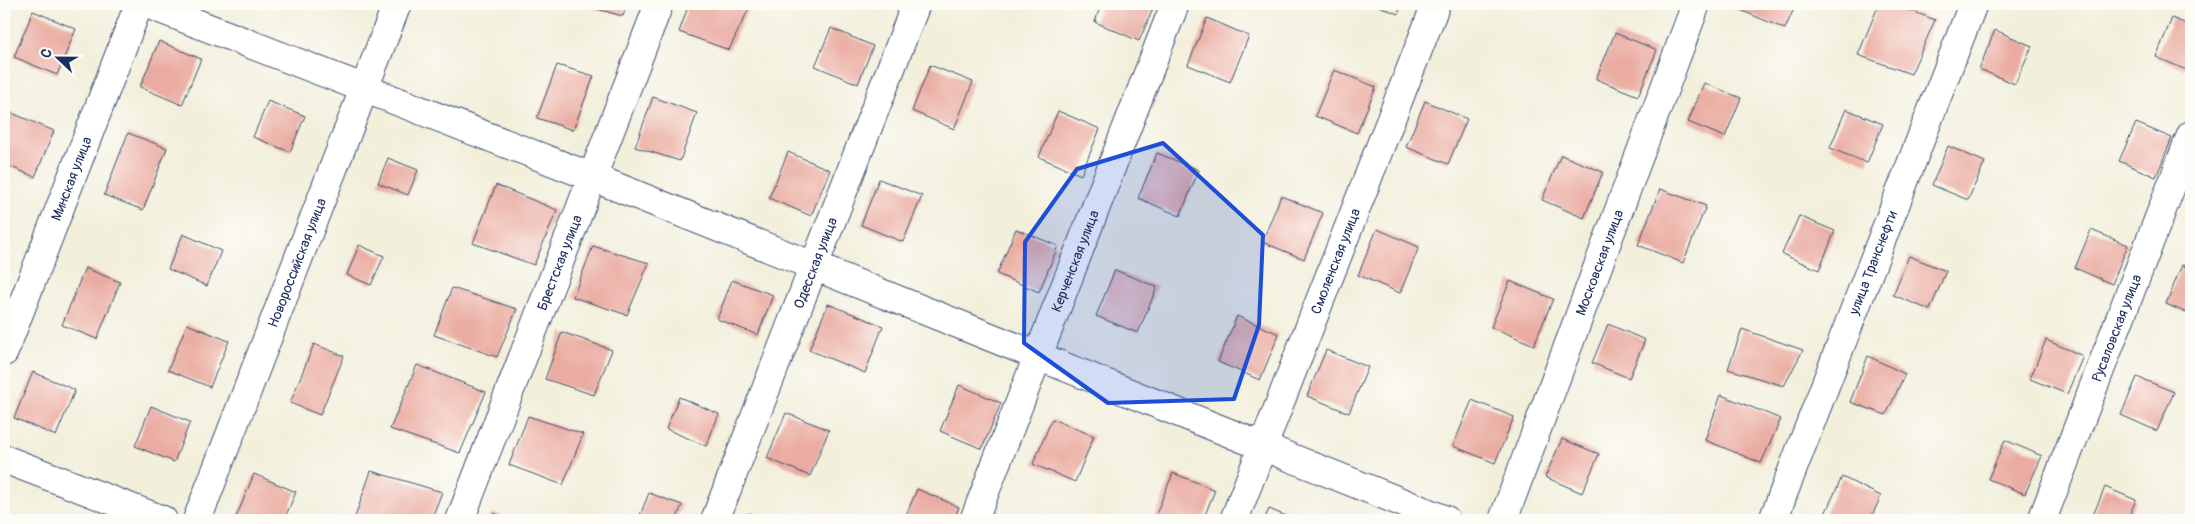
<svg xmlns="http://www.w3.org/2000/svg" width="2195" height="524" font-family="Pangolin,sans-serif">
	<rect width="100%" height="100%" fill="#fdfcf7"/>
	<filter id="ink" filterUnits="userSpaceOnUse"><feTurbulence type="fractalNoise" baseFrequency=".02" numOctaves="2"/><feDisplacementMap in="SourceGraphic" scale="10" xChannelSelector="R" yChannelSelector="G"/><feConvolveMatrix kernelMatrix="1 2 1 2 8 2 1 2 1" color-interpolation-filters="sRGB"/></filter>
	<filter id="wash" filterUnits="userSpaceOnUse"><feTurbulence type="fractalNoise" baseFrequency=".0096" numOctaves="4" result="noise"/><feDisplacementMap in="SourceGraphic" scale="20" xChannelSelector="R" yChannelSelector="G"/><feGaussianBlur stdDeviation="1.12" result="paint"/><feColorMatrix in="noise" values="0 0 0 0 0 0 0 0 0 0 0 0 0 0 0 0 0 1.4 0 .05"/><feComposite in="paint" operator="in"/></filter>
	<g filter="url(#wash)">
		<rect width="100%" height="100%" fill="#f2efdb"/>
		<g id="blocks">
			<path fill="#eaaca1" d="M578,4h49l-4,12z
				M689,4h62l-22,46 -50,-18z
				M1101,4h54l-16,37 -44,-19z
				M1374,4h28l-4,10z
				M1740,4h56l-11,25 -47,-20z
				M1879,4h15l41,16 -24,54 -53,-19z
				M33,11l43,18 -19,46 -43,-18z
				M1207,18l42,18 -19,46 -42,-17z
				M2172,18l19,8v46l-35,-15z
				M831,28l42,18 -15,38 -43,-18z
				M1995,30l37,16 -17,38 -36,-15z
				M1615,33l42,17 -19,46 -42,-17z
				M159,41l42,18 -19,46 -42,-18z
				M557,65l37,11 -21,54 -36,-12z
				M930,65l43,17 -19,47 -42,-18z
				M1334,70l42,17 -19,46 -42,-17z
				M1704,83l37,15 -16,39 -37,-15z
				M653,97l44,16 -17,48 -45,-14z
				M268,101l37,15 -15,36 -37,-15z
				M1425,101l42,18 -19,45 -42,-17z
				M1846,109l37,15 -16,39 -37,-15z
				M1058,111l42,18 -19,46 -42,-18z
				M12,113l42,18 -19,46 -31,-13v-30z
				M2136,123l36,15 -16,39 -37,-16z
				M128,133l39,15 -24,62 -39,-15z
				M1948,146l37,16 -17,38 -36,-15z
				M788,152l42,18 -19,46 -42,-18z
				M1157,153l42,17 -19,46 -42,-18z
				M1561,155l42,17 -19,46 -42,-18z
				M388,158l30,12 -10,25 -30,-12z
				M879,179l43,17 -19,46 -42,-17z
				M496,185l61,25 -23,55 -61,-22z
				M1660,189l46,17 -23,57 -45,-18z
				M1281,196l42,17 -19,46 -42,-17z
				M1799,216l36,15 -16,39 -37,-16z
				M1016,229l42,17 -19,46 -42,-18z
				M1377,229l42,18 -19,46 -42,-18z
				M2091,230l37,15 -16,39 -37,-16z
				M183,234l38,17 -14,35 -39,-17z
				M359,245l25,11 -13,29 -24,-10z
				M593,246l56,17 -22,52 -54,-18z
				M1909,256l37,15 -16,39 -37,-15z
				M2182,265l9,4v46l-25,-11z
				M85,268l35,14 -23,57 -35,-14z
				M1115,270l42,17 -19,46 -42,-17z
				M732,280l41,15 -15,40 -41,-16z
				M1510,281l43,18 -19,46 -43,-18z
				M452,288l65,21 -20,48 -63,-22z
				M828,304l55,22 -18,47 -56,-23z
				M1237,316l42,18 -19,46 -42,-18z
				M187,324l42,17 -19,46 -42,-17z
				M1608,324l37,16 -16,38 -37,-15z
				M1742,329l61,21 -19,36 -56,-17z
				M562,332l50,18 -18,45 -49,-16z
				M2046,340l37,16 -16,38 -37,-15z
				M314,344l30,12 -24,59 -30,-12z
				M1326,350l42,17 -19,46 -42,-17z
				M1868,356l37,18 -19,41 -36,-13z
				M417,365l69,27 -26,61 -70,-24z
				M33,372l42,18 -19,46 -42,-18z
				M2137,377l37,15 -17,39 -36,-16z
				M959,385l42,18 -19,46 -42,-18z
				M1721,395l60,24 -20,44 -56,-23z
				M679,397l40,17 -13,32 -40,-17z
				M1472,400l42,17 -19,46 -42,-17z
				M151,406l39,16 -16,40 -39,-16z
				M786,413l43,17 -19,46 -43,-18z
				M528,416l55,18 -20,51 -54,-20z
				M1052,419l42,17 -19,46 -42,-18z
				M1562,439l37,15 -17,39 -37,-16z
				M2005,440l37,16 -17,38 -37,-15z
				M371,471l71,21 -11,28h-77z
				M1173,473l42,17 -12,30 -49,-1z
				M254,474l42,18 -12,28h-49z
				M1842,477l39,19 -11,24h-41l-6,-2z
				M2105,487l31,13 -9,20h-36z
				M917,489l42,18 -5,13h-50z
				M649,493l33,12 -6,15h-38z
				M1269,509l27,11h-32z
				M493,513l21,7h-24z
				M749,513l17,7h-20z"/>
		</g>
	</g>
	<g filter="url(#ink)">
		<use href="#blocks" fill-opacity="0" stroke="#3b4c71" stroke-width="1"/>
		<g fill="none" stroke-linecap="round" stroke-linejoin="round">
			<g stroke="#3b4c71" stroke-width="30">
				<g id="minor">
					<path d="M147,4l445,173 854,343"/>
					<path id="s1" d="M4,352l135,-348"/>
					<path d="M4,459l159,61"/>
					<path id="s2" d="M197,520l200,-516"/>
					<path id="s3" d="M460,520l199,-516"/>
					<path id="s4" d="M715,520l201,-516"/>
					<path id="s5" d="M974,520l201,-516"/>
					<path id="s6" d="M1234,520l202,-516"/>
					<path id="s7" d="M1503,520l193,-516"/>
					<path id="s8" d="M1773,520l200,-516"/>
					<path id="s9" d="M2042,520l149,-385"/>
				</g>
			</g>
			<use href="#minor" stroke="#fff" stroke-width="28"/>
		</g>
	</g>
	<path fill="#1d4ed8" fill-opacity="0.2" stroke="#1d4ed8" stroke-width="4" stroke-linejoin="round" d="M1163,143l100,92 -4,90 -25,74 -126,4 -84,-60 1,-101 52,-73z"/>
	<g text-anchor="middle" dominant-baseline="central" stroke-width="5" stroke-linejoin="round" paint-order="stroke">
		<g font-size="14" fill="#1b2f5e" stroke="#fdfcf7">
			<text stroke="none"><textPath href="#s1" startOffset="186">Минская улица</textPath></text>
			<text stroke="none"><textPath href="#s2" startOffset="276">Новороссийская улица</textPath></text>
			<text stroke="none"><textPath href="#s3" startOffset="276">Брестская улица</textPath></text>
			<text stroke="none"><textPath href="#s4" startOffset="276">Одесская улица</textPath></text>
			<text stroke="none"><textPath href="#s5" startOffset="278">Керченская улица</textPath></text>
			<text stroke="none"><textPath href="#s6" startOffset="278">Смоленская улица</textPath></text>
			<text stroke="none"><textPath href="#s7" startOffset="275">Московская улица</textPath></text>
			<text stroke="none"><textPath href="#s8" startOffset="276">улица Транснефти</textPath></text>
			<text stroke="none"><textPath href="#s9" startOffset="206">Русаловская улица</textPath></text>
		</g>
	</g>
	<rect width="2195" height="524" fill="none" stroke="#fdfcf7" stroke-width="20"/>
	<g transform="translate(58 58) rotate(292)" stroke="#fdfcf7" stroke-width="4" paint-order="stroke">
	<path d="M0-4L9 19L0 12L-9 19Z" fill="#1b2f5e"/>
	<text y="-8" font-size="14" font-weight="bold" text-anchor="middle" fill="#1b2f5e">С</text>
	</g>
</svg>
